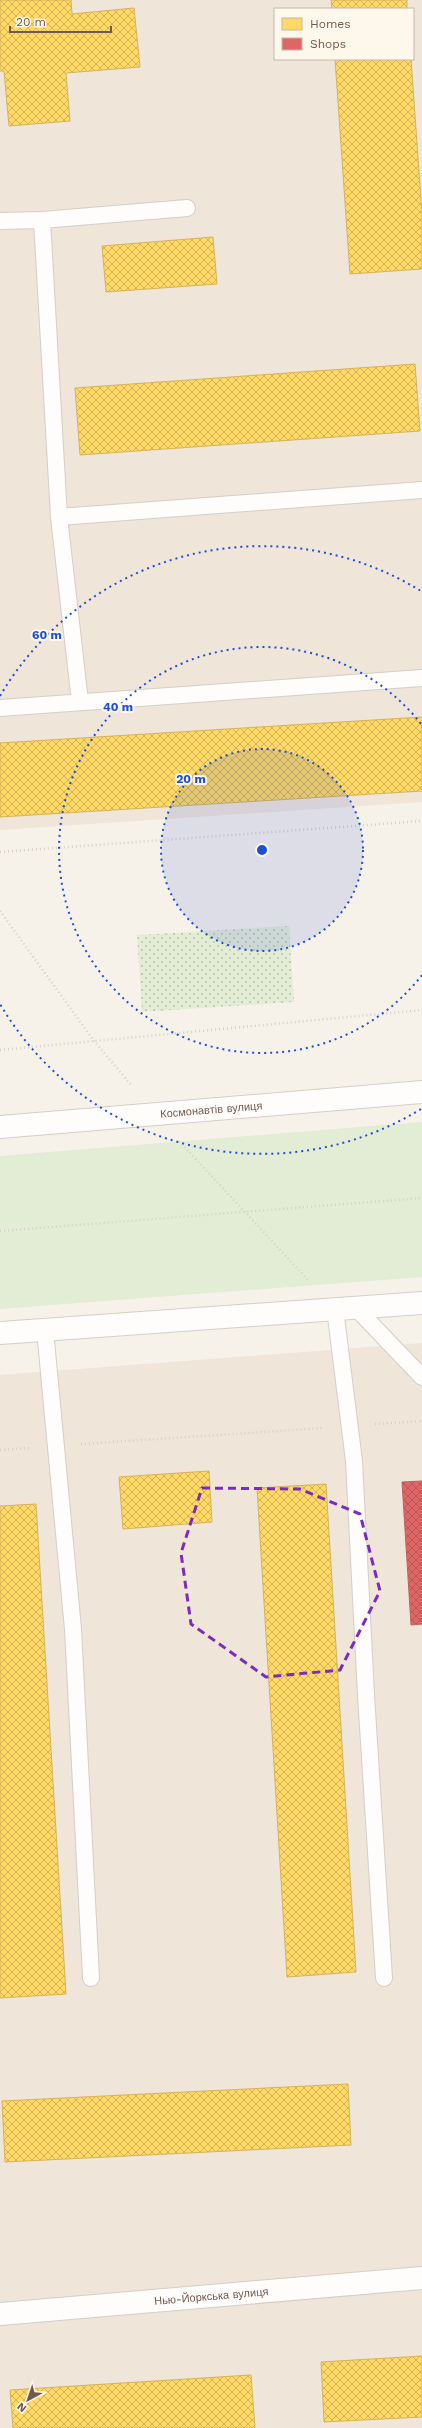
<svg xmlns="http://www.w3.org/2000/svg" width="422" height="2428" font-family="'Work Sans',sans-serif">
	<defs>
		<pattern id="park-dots" width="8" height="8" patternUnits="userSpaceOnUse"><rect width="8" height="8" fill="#e3ecd5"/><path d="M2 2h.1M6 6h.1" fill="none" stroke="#bcc2af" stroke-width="1.8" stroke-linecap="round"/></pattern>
		<pattern id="homes-cross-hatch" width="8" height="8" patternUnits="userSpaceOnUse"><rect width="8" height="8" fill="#ffd966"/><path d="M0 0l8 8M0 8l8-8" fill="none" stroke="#d3b356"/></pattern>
		<pattern id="shops-cross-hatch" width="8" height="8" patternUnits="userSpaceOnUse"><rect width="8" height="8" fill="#e06666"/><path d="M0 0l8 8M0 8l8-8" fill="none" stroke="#ba5756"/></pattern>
	</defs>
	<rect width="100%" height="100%" fill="#f6f2ea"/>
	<path fill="#efe5d8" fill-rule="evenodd" d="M0,0h422v802l-422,28zM275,9h138v50h-138z
		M422,1343v1085h-422v-1053z"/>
	<path fill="#e3ecd5" d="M422,1122v155l-422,32v-153z"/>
	<path fill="url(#park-dots)" d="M289,926l5,76 -152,10 -5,-77z"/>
	<path fill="url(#homes-cross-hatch)" stroke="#d5b35e" d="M0,0h71l1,14 62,-6 6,59 -74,6 4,48 -61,5 -5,-55h-4z
		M331,0h76v9h-75z
		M335,59h76l11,155v55l-72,5z
		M213,237l4,47 -111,8 -4,-46z
		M415,364l5,67 -340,24 -5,-67z
		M422,717v74l-422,26v-74z
		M209,1471l3,51 -89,7 -4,-52z
		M326,1484l30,488 -69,5 -30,-489z
		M36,1504l30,490 -66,4v-492z
		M348,2084l3,61 -346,17 -3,-61z
		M422,2356v61l-98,5 -3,-60z
		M251,2375l4,53h-242l-3,-38z"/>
	<path fill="url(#shops-cross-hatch)" stroke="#bf625e" d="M422,1481v143l-11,1 -9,-143z"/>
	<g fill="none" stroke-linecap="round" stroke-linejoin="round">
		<g stroke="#d4cec7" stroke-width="18">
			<path id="lane" d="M42,220l17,297 21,185
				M0,221l42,-1 145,-12
				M59,517l363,-27
				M0,708l422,-30
				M356,1308l66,69
				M335,1309l19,152 12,234 18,283
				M45,1330l28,299 18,349"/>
		</g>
		<g stroke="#d4cec7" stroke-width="24">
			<g id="street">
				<path id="s1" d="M0,2314l422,-36"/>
			</g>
		</g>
		<g stroke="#d5cec7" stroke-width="24">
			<g id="secondary">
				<path id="s2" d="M0,1127l422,-35"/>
				<path d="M0,1333l422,-30"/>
			</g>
		</g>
		<path stroke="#d7d0cb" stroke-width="2.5" stroke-dasharray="1 3" stroke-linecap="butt" d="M0,852l422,-31
			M0,911l94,130 38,45
			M0,1050l422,-40
			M179,1141l130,140
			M0,1231l422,-33
			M375,1424l47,-3
			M81,1444l243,-16
			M0,1450l30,-2"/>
		<use href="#lane" stroke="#fefdfc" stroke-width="16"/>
		<use href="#street" stroke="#fefdfc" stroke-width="22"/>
		<use href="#secondary" stroke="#fefdfc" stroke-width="22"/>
	</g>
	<path fill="none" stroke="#7b2cbf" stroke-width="3" stroke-dasharray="8 5" stroke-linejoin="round" d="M202,1488l98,1 60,25 20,77 -40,79 -74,7 -75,-53 -10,-71z"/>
	<circle cx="262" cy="850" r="101" fill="#1d4ed8" fill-opacity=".12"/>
	<g fill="none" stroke="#1d4ed8" stroke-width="2" stroke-dasharray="2 4">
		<circle cx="262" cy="850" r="101"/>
		<path d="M422 975A203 203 0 1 1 422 725"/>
		<path d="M421 1109A304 304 0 0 1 0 1004M0 696A304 304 0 0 1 421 591"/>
	</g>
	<g text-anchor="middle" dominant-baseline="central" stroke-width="4" stroke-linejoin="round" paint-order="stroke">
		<g font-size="11" fill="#735a4c" stroke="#fef7eb">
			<text stroke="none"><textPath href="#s2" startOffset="212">Космонавтів вулиця</textPath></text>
			<text stroke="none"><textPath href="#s1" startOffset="212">Нью-Йоркська вулиця</textPath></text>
		</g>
	</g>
	<circle cx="262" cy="850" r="6" fill="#1d4ed8" stroke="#fef7eb" stroke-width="2"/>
	<g font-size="12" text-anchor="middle" font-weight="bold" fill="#1d4ed8" stroke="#fef7eb" stroke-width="4" stroke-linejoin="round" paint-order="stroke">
		<text x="47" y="639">60 m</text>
		<text x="118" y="711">40 m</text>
		<text x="191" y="783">20 m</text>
	</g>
	<rect x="274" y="8" width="140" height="52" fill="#fef7eb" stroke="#c6b8ab"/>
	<rect x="282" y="18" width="20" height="12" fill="#ffd966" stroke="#c6b8ab"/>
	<text x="310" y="28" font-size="12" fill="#735a4c">Homes</text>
	<rect x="282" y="38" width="20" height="12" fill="#e06666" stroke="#c6b8ab"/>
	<text x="310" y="48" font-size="12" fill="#735a4c">Shops</text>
	<g transform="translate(28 2400) rotate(220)" stroke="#fef7eb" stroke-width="3" paint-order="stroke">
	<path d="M0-3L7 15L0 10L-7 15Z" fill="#735a4c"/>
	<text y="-6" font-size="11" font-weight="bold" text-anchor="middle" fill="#735a4c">N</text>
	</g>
	<path d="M10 26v6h101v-6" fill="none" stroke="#735a4c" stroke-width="2"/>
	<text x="16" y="26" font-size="12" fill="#735a4c" stroke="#fef7eb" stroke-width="3" paint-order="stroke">20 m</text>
</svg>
